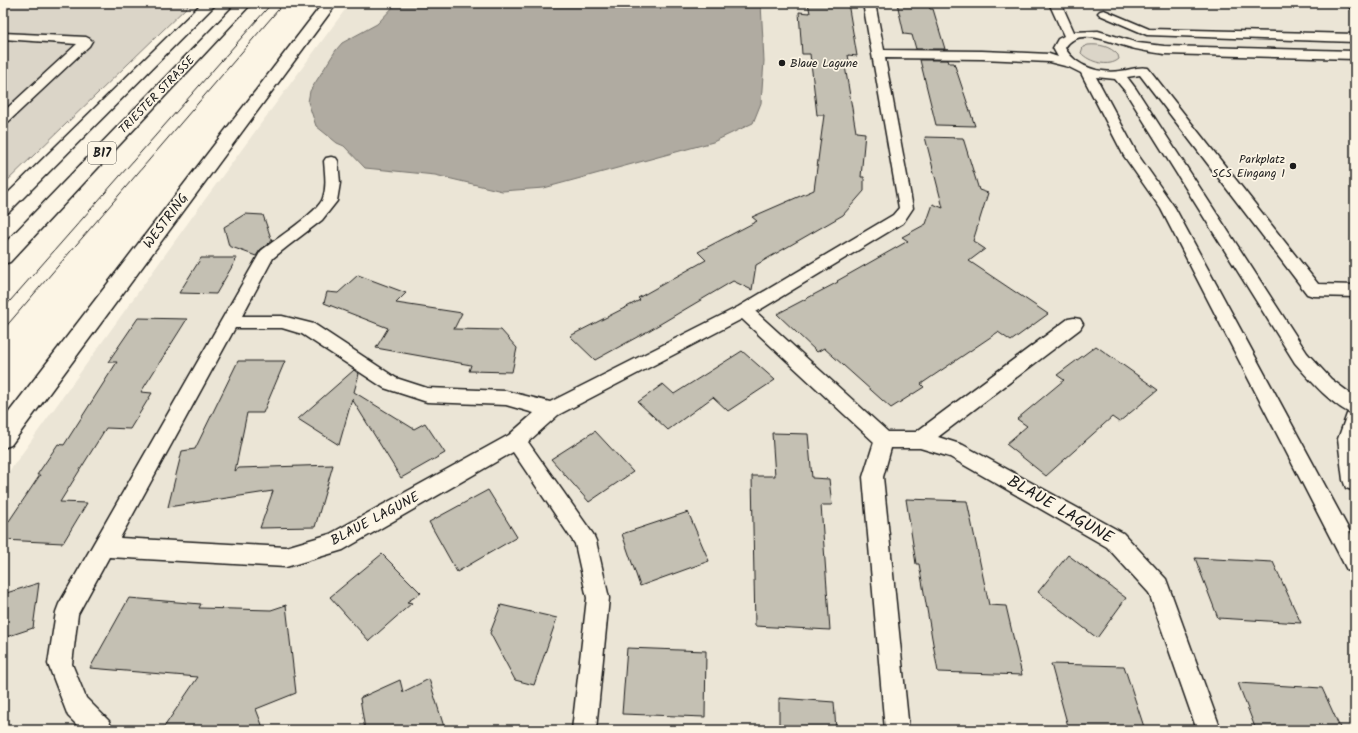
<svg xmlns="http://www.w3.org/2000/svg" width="1358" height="733" font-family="Kalam,sans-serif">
	<rect width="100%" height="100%" fill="#fcf5e5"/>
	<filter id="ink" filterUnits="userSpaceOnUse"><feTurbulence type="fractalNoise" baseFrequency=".025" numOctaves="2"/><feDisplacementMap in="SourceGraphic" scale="8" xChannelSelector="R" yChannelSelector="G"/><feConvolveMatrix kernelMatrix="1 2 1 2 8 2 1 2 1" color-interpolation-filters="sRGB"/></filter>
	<g filter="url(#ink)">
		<path fill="#ebe5d6" d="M350,3h1005v727h-1352v-250l192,-267z"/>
		<path fill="#dbd5c8" stroke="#7c7872" d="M3,3h188l-188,182z
			M1088,45c11,-1 22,1 30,10l1,4c-10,9 -30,3 -38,-6l2,-6z"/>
		<path fill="#b0aba1" stroke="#75726c" d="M397,3h364l3,58 -3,42 -8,20 -40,19 -169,46 -42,3 -67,-16 -70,-7 -21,-22 -7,-3 -21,-17 -8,-24 2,-11 26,-41 6,-7 35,-19z"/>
		<path fill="#c4c0b3" stroke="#1c1c1c" d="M808,3h40l9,53 -9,-1 2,11h-5l11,66 9,1 -4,44h3v14l-21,24 -87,50 -4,25 -19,-9 -83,49 -55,30 -25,-24 70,-36 -2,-2 68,-38 -8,-8 59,-31 -5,-4 62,-27 10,-75h-7l-7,-61h-8l-3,-42 11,1z
			M897,3h31l2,6h3l12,40h-29l-4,-14 -8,-1z
			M920,60h28l1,3h5l21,63 -39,-1z
			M925,137l38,1 16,52 9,3 -15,48 12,8 -16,12 79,53 -37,27 -13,-9 -77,52 3,3 -33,21 -67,-60 -7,4 -40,-38 61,-32 -1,-1 71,-40 -6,-4 24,-13 7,-20 10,4z
			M245,214l18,1 9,26 -12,9 -4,6 -27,-10 -5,-19z
			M201,258h36l-21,36 -37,-1z
			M358,275l48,18 -10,10 66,10 -8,16 47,1 16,18 -5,24 -43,-1 2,-6 -95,-17 12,-20 -64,-25 3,-11 11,1z
			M138,318l49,1 -46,73 11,1 -22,36 -24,-1 -46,74 27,1 -24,40 -60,-3v-10l37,-55h-3l21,-31 6,1 53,-83h-9z
			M1096,346l62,44 -39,32 -7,-5 -66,59 -40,-32 21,-18 -10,-7 47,-39 -7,-5z
			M742,351l33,29 -47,31 -15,-14 -45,33 -30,-28 25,-18 11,10z
			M238,361h47l-22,52h-16l-12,58 4,-3 94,-3 -18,62 -55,1 13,-37 -105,16 14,-56 13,-2z
			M354,370l5,4 -5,18 60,37 11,-6 20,30 -44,25 -49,-79 -13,46 -41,-26z
			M595,431l38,41 -44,30 -38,-43z
			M772,433l36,1 4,44 17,1 3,26h-11l9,125 -75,-4 -3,-150h23z
			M488,490l29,47 -60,35 -28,-50z
			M906,499l61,2 22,104 17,1 16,69 -84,-3 -19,-108h-3z
			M688,512l21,49 -69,25 -18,-52z
			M382,554l39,39 -14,9 5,1 -43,38 -39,-44z
			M1068,555l58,43 -29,40 -59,-46z
			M1195,558l78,4 28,61 -83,-5z
			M39,583l-6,45 -30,10v-44z
			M129,598l72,6 -2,4 72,2 15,-5 10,88 -40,16 8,21h-102l36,-53 -108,-9z
			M501,605l56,13 -23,67 -19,-5 -25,-47z
			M627,648l79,3 -1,66 -83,-3z
			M1051,664l73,2 21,64h-76z
			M429,679l16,51h-80l-5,-32 40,-18 3,12z
			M1238,683l84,5 19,42h-85z
			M779,698l55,4 2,28h-57z"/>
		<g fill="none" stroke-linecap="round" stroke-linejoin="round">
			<g stroke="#1c1c1c" stroke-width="3">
				<path id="service" d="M863,3h12l9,47 98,1 67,3 9,3 -5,-9 5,-9 6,-3 -15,-33h12l13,29 24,-1 40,12 26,3 191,5v8l-191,-5c-13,-2 -27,-4 -39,-8 -18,-5 -48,-19 -60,2 11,19 35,26 55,23 10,-1 18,-5 28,-3l170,216 37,1v12l-42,-1 -6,-2 -167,-219 -13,2 9,12 171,264 24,26 24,18v18c-22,-8 -45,-35 -60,-52l-170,-272 -10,-12 -19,-2 42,78 37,53 180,333v32l-8,-3 -186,-361 -37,-53 -43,-83 -12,-6 -20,-5 -67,-3 -97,-1 28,150 -10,15 -147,89 132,120h28l152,-113 6,-1 6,1 3,5 -3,5 -142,108 25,8 160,88 43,46 55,151h-24l-48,-137 -42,-46 -157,-90 -30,-9h-29l-8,29 26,253h-24l-22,-253 11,-35 -132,-123 -184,96 -30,27 65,92 3,7 13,57 -13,132h-24l15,-132 -12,-54 -62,-92 -170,98 -57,17 -177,-10 -31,57 -6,50 14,34 23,23 3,9h-30l-14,-14 -20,-52 8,-52 3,-8 202,-353c13,-11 58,-39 62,-53 4,-12 2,-24 1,-37l2,-3 5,-1 5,1 2,3 2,22 -3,18 -15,19 -34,26 -15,12 -31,58h40l32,8 82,54 31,10 79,3 44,11 188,-95 155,-92 6,-7zM235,328h47l20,6 82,54 43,14 79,3 28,8 -25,22 -179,99 -44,13 -166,-9z
					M1345,3h10v6l-4,-1z
					M1104,10l45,19 206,5v8l-208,-7 -47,-20 -2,-2 2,-2z
					M3,33l83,4 4,2 2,2 -3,5 -81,76 -5,1v-11l74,-68 -74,-5z"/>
			</g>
			<g stroke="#1c1c1c" stroke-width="3">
				<path id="minor" d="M323,3h14l-326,442 -8,3v-28z
					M1355,411v80l-9,-3 -3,-8 -5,-41 9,-25z"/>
			</g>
			<g stroke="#1c1c1c" stroke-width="3">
				<path id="primary" d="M202,3h15l-208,209 -6,2v-16z
					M237,3h15l-242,259 -7,2v-19z"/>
			</g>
			<use href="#service" fill="#fcf5e5" fill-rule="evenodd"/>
			<use href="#minor" fill="#fcf5e5" fill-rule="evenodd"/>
			<use href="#primary" fill="#fcf5e5" fill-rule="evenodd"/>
			<path stroke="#1c1c1c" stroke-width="1" d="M3,309l269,-306
				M3,330l281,-327"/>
		</g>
	</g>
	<g fill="#1c1c1c" stroke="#fcf5e5" stroke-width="1.5">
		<circle cx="782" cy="63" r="4"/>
		<circle cx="1293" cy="166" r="4"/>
	</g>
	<g text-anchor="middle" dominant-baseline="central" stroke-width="3.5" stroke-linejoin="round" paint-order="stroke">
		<g font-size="12" fill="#1c1c1c" stroke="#fcf5e5" text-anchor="start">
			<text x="790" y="63">Blaue Lagune</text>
			<text x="1285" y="159" text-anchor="end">Parkplatz<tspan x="1285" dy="14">SCS Eingang 1</tspan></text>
		</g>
		<g font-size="12" fill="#1c1c1c" stroke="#fcf5e5">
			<text transform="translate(157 95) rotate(-46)">TRIESTER STRASSE</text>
		</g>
		<rect fill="#fcf5e5" stroke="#5f5d58" stroke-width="1" x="88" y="142" width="28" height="22" rx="3"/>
		<g font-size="13" font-weight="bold" fill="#1c1c1c">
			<text x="102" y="153">B17</text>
		</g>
		<g font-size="14" fill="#1c1c1c" stroke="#fcf5e5">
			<text transform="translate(166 221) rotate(-53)">WESTRING</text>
			<text transform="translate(375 519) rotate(-28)">BLAUE LAGUNE</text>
		</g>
		<g font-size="17" fill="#1c1c1c" stroke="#fcf5e5">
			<text transform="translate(1060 510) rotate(30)">BLAUE LAGUNE</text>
		</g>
	</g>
	<rect width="1358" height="733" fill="none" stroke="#fcf5e5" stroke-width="16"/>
	<rect x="8" y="8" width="1342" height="717" fill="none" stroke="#1c1c1c" stroke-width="1.5" filter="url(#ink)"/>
</svg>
